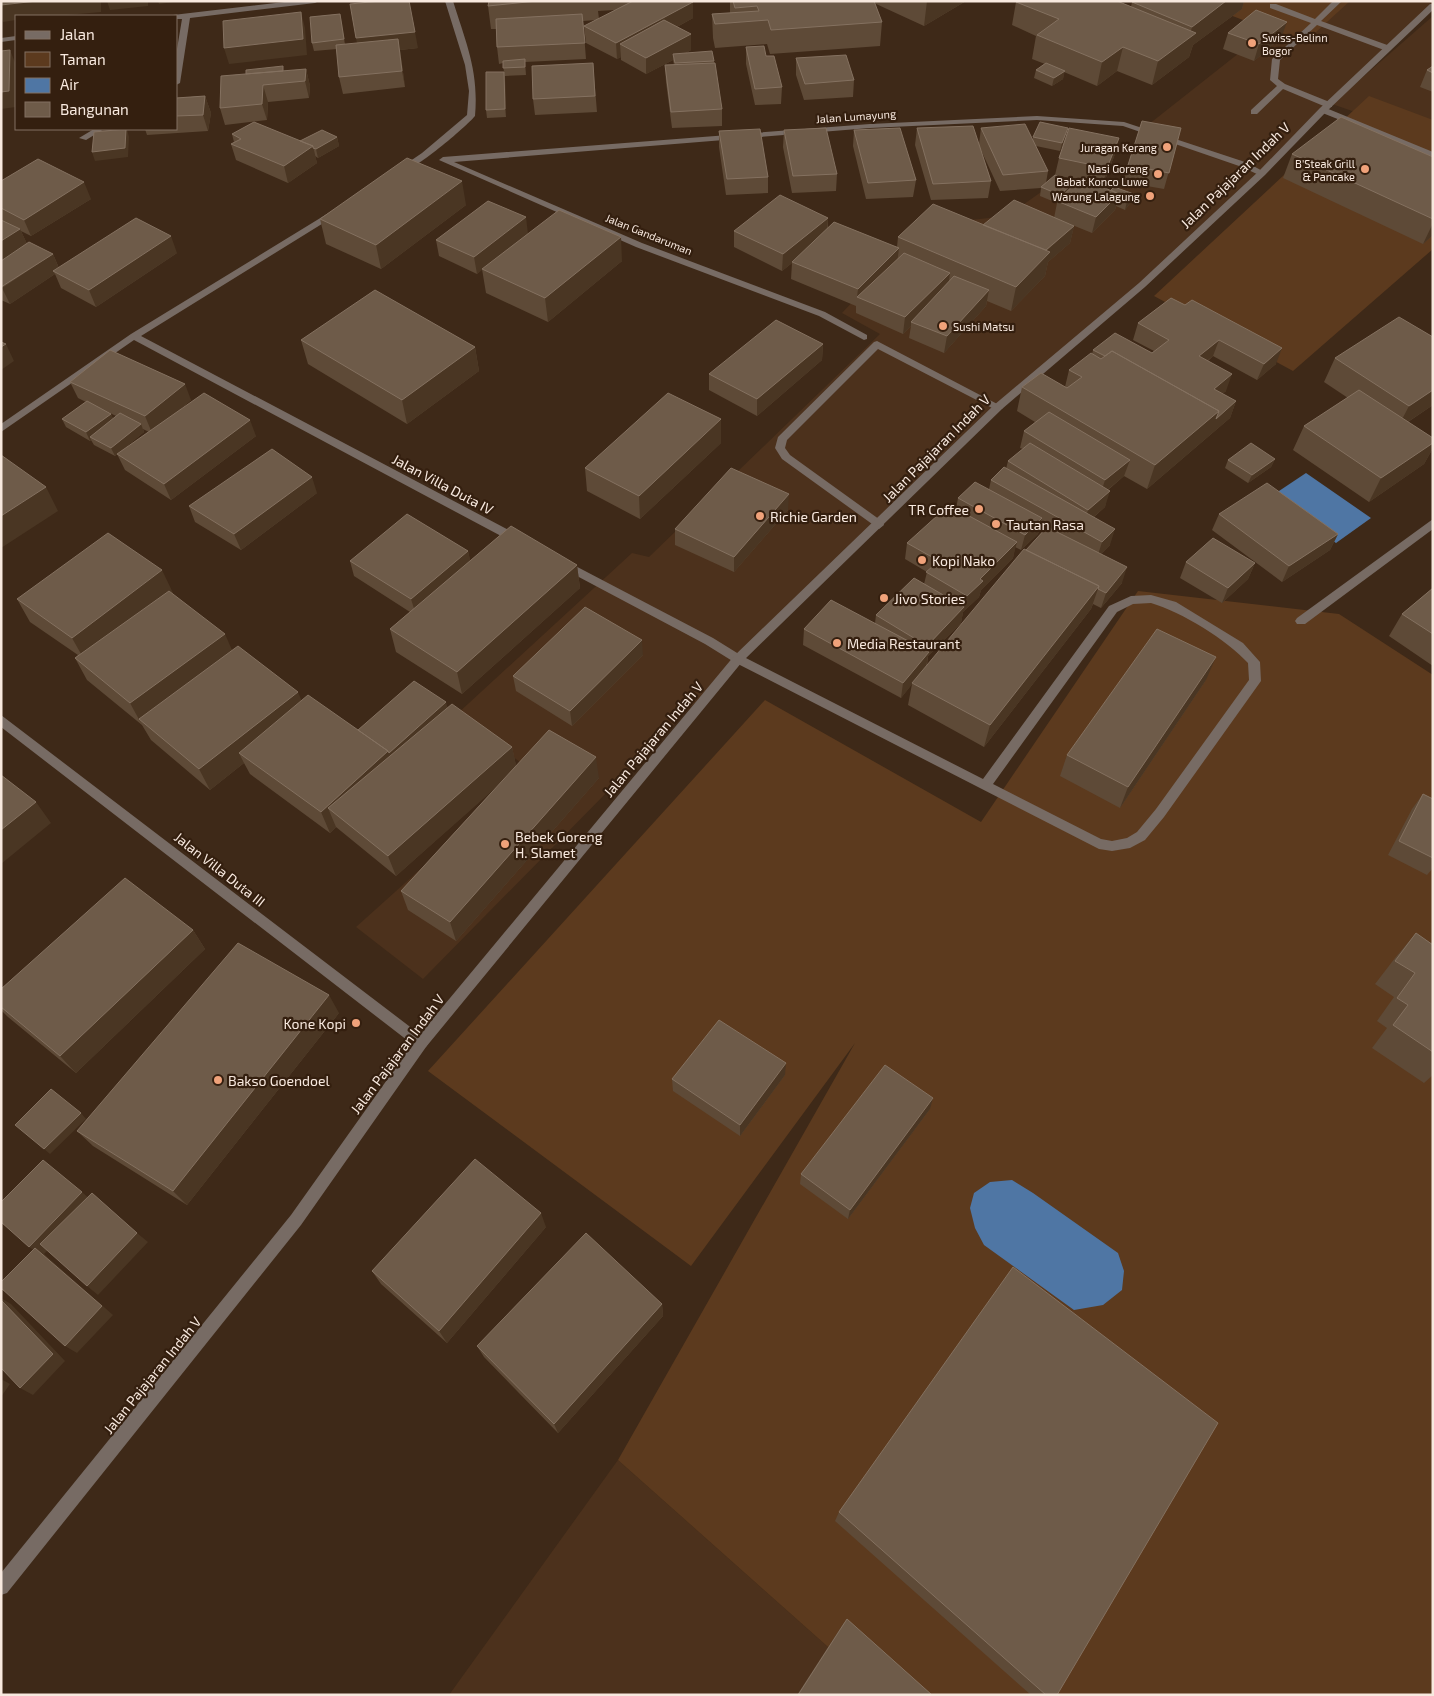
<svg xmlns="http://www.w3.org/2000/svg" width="1434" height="1696" font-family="'Exo 2',sans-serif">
	<rect width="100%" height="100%" fill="#3e2918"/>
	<path fill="#4c311c" d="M1305,1h128v3l-291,281 -144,122 -260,252 -315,320 -67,-52 175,-157 -75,-55 176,-162 17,4 231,-223 -38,-21 83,-88 82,-9 51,-36 58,22 23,-70z
		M1433,16v117l-6,4 -95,-33z
		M618,1460l264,235h-433z"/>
	<path fill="#5c3a1e" d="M1193,1h157l-46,42z
		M1369,96l64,24v129l-140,122 -139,-75z
		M1138,591l201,23 94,61v1020h-551l-264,-235 237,-417 -164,223 -263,-195 337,-371 216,122z"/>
	<path fill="#4f76a4" d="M1306,473l65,45 -35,25 -66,-46z
		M1012,1180l21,13 85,60 6,18 -2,19 -19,15 -29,5 -90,-65 -9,-17 -5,-20 4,-15 16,-11z"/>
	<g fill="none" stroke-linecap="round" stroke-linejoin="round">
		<path fill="#776b64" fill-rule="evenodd" d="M1333,1h9l-21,20 69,25v4h-6l-67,-25 -37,35 -2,19 7,5 47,19v4h-6l-43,-18 -26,25h-6v-4l26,-24 -7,-6 2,-21 39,-36 -41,-15v-4h6l39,15z"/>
		<path fill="#776b64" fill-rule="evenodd" d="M293,1h26l-4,2 -125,15 -10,65 -4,2v-30l6,-36h-6v-3l-3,-1z
			M445,1h8c13,42 26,70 22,115 -9,11 -63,57 -75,56v-4l22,-15 45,-38 2,-24 -4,-26z
			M16,36v4l-15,2v-4z
			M1320,108h6l107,44v5l-113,-45z
			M1037,116l87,6 124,41 18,10 -7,2 -17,-8 -119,-41 -86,-6 -167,8 -416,34 188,81 183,69 42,23v4l-3,1 -45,-24 -183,-69 -197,-87 4,-3 427,-33z
			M94,129h10l-18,11 -7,-2z
			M335,209l3,1v4l-197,122 381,201 1,3 -1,3h-8l-380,-203 -133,92v-8l130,-90z
			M877,341l126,66 -1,2h-8l-116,-60 -91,91 -2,8 5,7 93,67 1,3 -5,4 -97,-70 -7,-11 3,-11 96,-95z
			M1433,519v10l-128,95h-8l-2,-3 2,-3z
			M564,560l149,78 29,18 241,123 126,-173 22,-10 20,-1 25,7 67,41 17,19 1,19 -97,136 -19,23 -15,8 -18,3 -13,-2 -365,-187 -29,-18 -145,-77 -1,-3 1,-3zM1151,603c31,9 76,37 97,60l1,17 -93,129 -19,23 -10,6 -15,3 -11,-2 -108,-55 124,-172 16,-8z
			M1,715l425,324 2,4 -2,4 -5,2 -5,-2 -415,-320z"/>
		<path fill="#776b64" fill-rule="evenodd" d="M1430,4h3v6l-107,102 -61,63 -120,112 -143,122 -260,253 -316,385 -125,178 -294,368 -6,2v-22l290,-358 125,-176 318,-383 260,-251 145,-122 120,-112 61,-63z"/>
	</g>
	<path fill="#5e4a37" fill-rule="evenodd" d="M489,1h202l2,17 -16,9 14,23 -5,3 28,8 8,48v17l-50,2 -6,-46 -1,-17h9l-1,-5 -27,14 -25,-14v-3l-4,2 -31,-16 -2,-17 13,-6 -14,1 3,38 -61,3 1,13 -21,1 1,41 -19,1 -1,-8 18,-38 -1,-9 -4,1 -2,-17 -1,-18h-5l-3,-23zM615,10l-16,9 -1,-8z
		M730,1h236l-42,25 -50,-23 8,19 -2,24 -110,8 -3,-10 -52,4 -2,-10 -1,-24 18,-1z
		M1134,1h110l-2,8 -49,36 -4,12 -37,28 -35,-14 -20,15 -33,-14 -1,7 -11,7 -18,-8 2,-8 9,-6 -13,-5 4,-23 -24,-11 4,-23 115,5 1,-5z
		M340,14l5,30 73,4 -18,2 5,37 -62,7 -4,-17 -2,-28 -23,2 -2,-8z
		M1228,33l53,5 -27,23 -31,-12z
		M746,47l20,9 16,31 -1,17 -26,1 -9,-41z
		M796,58l58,22 -1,17 -49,3 -8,-25z
		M593,63l4,49 -62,3 -2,-16z
		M1433,66v26l-13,-5 7,-17z
		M306,69l4,17 -1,12 -41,4 -1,18 -42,5 -5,-17 64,-37z
		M205,96l6,17 -3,18 -61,4 -2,-6h31v-31z
		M917,128l62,16 2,-16 52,12v-3l34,-3 52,4 -4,16 -12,31 -13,-3 41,20 -6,8 -9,-4 -1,4 -23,23 -37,-15 19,8 -4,17 -22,19 -3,14 -34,35 -24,-10 -1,5 -42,47 -35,-15 2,-12 -8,8 -47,-21v-7l-65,-27 1,-16 -10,8 -48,-24v-16l94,-13v10l69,19 1,-10 85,-12 71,-7 3,-15 -17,-7 1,-8 -41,3 -20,-43 11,33 -3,17 -57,2 -16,-55zM1065,139l-6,19 -4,17 25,5 -7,7 -27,-4 2,-12 -12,-25 24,5z
		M1181,128l-17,61 -40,-7 4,-17z
		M784,130l53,44 -1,17 -44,2 -9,-46z
		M854,130l62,50 -3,17 -47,2 -13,-53z
		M719,131l49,46v16l-42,2 -7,-48z
		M232,134l68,7 37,-4 2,9 -21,12 -3,-2 2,7 -29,20 -52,-23 -5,-16 3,-2z
		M1292,154l141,3v78l-10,9 -140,-66z
		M1,181l90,18 -60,37 -10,-5 6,13 26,10 6,14 118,-15 -81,54 -35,-19 -6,-14 -45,30 -9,-4z
		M466,205l-85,64 -55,-25 -6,-25z
		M528,233l94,28 -74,61 -62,-29 -4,-24 -5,5 -38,-18 -3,-16z
		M1171,298l105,66 -19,16 -44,-24 -5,5 18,30 -4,3 14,7 -6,17 -83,71 -23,-13 -16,14 -3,17 -11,10 16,28 -9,9 21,29 -21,25 -8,-4 -2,5 -107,138 -76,-42 4,-21 -11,14 -98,-53 1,-16 71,-6 1,-8 48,-31 3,-12 -22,-13 2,-16 49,-34 2,-11 31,-9 2,-9 15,-11 2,-8 15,-12 -3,-1 4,-17 11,-9 -18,-11 5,-24h43l4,-17 23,-16 1,-4 59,3 2,-2 -21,-11 5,-17zM1040,526l5,3 -118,137 1,-10 33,-33 2,-11 16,-15 2,-7 32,-32 2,-11 6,3 17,-16z
		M1433,337v68l-25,17 25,16v10l-9,16 -55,38 -76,-52 11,-24 44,-28 -24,-16 11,-24z
		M301,340l174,7 4,24 -72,53 -99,-60z
		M823,344l-1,16 -65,56 -48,-26v-16z
		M70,382l121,18 -14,12 79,24 -85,64 -46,-30 -8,-16 32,-22 -6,-3 1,3 -29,24 -21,-11 -3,-5 -1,1 -24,-14 -4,-8 24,-17 -8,-4zM104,410l12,6 -3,3 -2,-5z
		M721,443l-81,76 -53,-28 -2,-23z
		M1275,459l-4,8 -23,16 -23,-15 3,-8z
		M317,493l-76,57 -46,-28 -6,-16z
		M788,510l-54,62 -59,-27v-16z
		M1219,514l119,20 -8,16 -48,32 -70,-52z
		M468,551l2,10 107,4 3,23 -118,106 -66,-42 -6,-23 20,-17 -56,-36 -4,-15z
		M1186,562l69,1 -7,16 -26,24 -42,-25z
		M1433,588v78l-44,-30 13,-22z
		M173,593l-1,1 60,56 69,51 57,29 89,-22 65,39 4,19 83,12 -143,163 -48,-31 -7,-19 99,-108 -104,93 -60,-49 -6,6 -80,-59 -6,-11 -34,27 -59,-50 -9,-15 -55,-45 -12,-22 3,-3 -48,-33 -13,-23z
		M643,655l-71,71 -56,-35 -3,-15z
		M1206,680l-86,128 -60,-32 7,-21z
		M1423,794l10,5v69l-6,7 -39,-20 24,-46z
		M193,930l12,19 -129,124 -68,-56 -7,-7v-21z
		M1416,933l15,10 2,-2v134l-9,8 -52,-35 15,-20 -10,-7 17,-24 -19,-13 20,-26z
		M339,1013l-152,192 -94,-59 -16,-15z
		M785,1075l-45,61 -67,-45 -1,-12z
		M930,1109l-82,110 -48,-35 1,-10z
		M546,1227l-99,116 -66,-59 -9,-13z
		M662,1304l1,12 -105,117 -74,-76 -7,-11z
		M839,1512l218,183h-26l-196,-174z
		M847,1619l85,76h-135l46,-71z"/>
	<path fill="#4a3623" d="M37,1h64v11l-45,4h-40v4l-13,2 -2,-6v-11z
		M107,1h41v5l-38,4z
		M158,1h23l-22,3z
		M927,1h39l-42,25z
		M1226,1h18l-2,8 -49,36 -4,12 -37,28 6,-24 31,-23 3,-11z
		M693,2v16l-60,33 -13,-7 1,13 -4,2 -1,-16z
		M301,12l4,16 2,27 -78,9 -5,-16z
		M340,14l2,8 4,26 -2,-9z
		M1287,22l-6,16 -27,23 5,-17z
		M415,32l3,16 -18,2 5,37 -3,-16 -43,-16 -3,-17z
		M691,34v16l-17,9 -1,-5v6l-27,14v-16z
		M1123,47l-6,24 -20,15 5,-24z
		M10,50l6,15v42l-15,2v-17z
		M306,69l4,17 -1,12 -4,-17z
		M1065,71l-2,8 -11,7 2,-8z
		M504,72l1,8 1,37 -1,-8z
		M263,85l5,17 -1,18 -5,-16z
		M205,96l6,17 -3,18 -5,-16z
		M1068,128l-2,9 -6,14 2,-8z
		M127,129l2,8 -1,20 -33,4 -3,-9z
		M337,137l2,9 -21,12 -2,-9z
		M1119,138l-4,16 -12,31 4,-17z
		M313,146l4,17 -29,20 -4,-17z
		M462,181l4,24 -85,64 -5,-24z
		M84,182l7,17 -60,37 -7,-16z
		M1073,183l-2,8 -13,10 2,-6z
		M1119,194l-4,16 -23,23 4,-16z
		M1134,194l-3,8 -6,8 2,-9z
		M526,217l2,17 -51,40 -3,-17z
		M828,218l-1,17 -45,36 1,-17z
		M1433,223v12l-10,9z
		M1074,226l-4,17 -22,19 -3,14 -34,35 5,-24 28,-34z
		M20,229l8,17 -27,17v-22z
		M171,236l6,17 -81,54 -7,-17z
		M621,237l1,24 -74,61 -3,-24z
		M899,248l-2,16 -40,33 1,-8z
		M53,254l7,17h-7l2,3 -45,30 -8,-16z
		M950,273l-2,16 -37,33v4l-8,8 2,-17z
		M989,290l-3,16 -42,47 3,-17z
		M1219,340l-6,16 -20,16 6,-16z
		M6,344l8,17 -13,9v-23z
		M823,344l-1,16 -65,56v-17z
		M475,347l4,24 -72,53 -5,-24z
		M1282,348l-6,16 -19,16 7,-16z
		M1232,374l-6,17 -18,15 6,-17z
		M185,384l6,16 -39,33 -7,-17z
		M1433,390v15l-36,24 12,-23z
		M1236,401l-6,17 -20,17 6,-16z
		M1219,411l-9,24 -63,54 8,-24z
		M111,414l4,9 -25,14 1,3 -1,1 -4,-9z
		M721,419v24l-81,76 -1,-23z
		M250,420l6,16 -85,64 -7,-16z
		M141,424l3,8 -29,24 -4,-8z
		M1433,443v5l-9,16 -55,38 12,-24z
		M1275,459l-4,8 -23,16 4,-8z
		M1130,460l-6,16 -24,20 5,-16z
		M312,477l5,16 -76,57 -7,-16z
		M46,487l12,24 -57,37v-32z
		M1110,491l-5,16 -22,19 5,-16z
		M789,494l-1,16 -54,62v-15z
		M1042,518l-4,16 -17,16 4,-15z
		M1115,529l-5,16 -13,13 5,-16z
		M1338,534l-8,16 -48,32 7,-16z
		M1017,542l-4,16 -32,32 -2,7 -16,15 4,-16 13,-17z
		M468,551l4,16 -56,48 -5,-16z
		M1255,563l-7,16 -26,24 6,-15z
		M577,565l3,23 -118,106 -5,-22z
		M1127,567l-5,16 -21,25 5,-15z
		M162,570l11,23 -88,68 -13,-23z
		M1099,586l-8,23 -107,138 6,-22z
		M964,607l-3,16 -33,33 -2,11 -25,31 2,-15 21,-25 3,-12z
		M225,634l10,23 -96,62 3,6 -12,-22z
		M642,640l1,15 -71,71 -2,-15z
		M1216,657l-10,23 -86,128 8,-21z
		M298,692l9,22 -68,39 5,10 -34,27 -11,-21z
		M446,702l4,14 -122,92 8,19 -6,6 -9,-21 67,-61z
		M512,747l5,22 -121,107 -8,-20z
		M596,757l3,21 -143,163 -6,-19z
		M36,802l15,21 -50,41v-34z
		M193,930l12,19 -129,124 -16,-17z
		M329,995l10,18 -152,192 -14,-14z
		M786,1063l-1,12 -45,61v-11z
		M933,1098l-3,11 -82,110 2,-9z
		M81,1113l5,6 -36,35 -6,-5z
		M82,1192l11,10 -49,52 69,61 -36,38 -12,-7 -23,-90 -13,-9z
		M541,1213l5,14 -99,116 -8,-12z
		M137,1233l11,9 -50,53 -11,-9z
		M1,1298l10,6 54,57 -32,34 -13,-7z
		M662,1304l1,12 -105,117 -4,-9z
		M1,1379l9,5 -9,13z"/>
	<path fill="#6e5b49" stroke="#847160" d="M1,1h36l-36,4z
		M380,1h29l6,31 -59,6 -6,-34z
		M489,1h48l-49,5z
		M633,1h58l2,1 -77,41 -32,-17z
		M733,1h141l8,21 -111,8 -3,-10 -53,4 -3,-10 47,-3 -2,-5 -22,2z
		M1017,1h100l79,32 -38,28 -35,-14 -21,15 -65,-27 22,-16 -43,-17z
		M1134,1h92l-34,26 -60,-25z
		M1256,10l31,12 -28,22 -31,-11z
		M301,12l2,27 -79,9 -1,-27z
		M340,14l4,25 -32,4 -2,-26z
		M582,14l3,29 -88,4 -1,-28z
		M664,20l27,14 -45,24 -26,-14z
		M398,39l4,32 -63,6 -3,-32z
		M764,46l2,10h8l8,31 -27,2 -9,-42z
		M10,50l-1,41 -8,1v-41z
		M712,51l2,10 -39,2 -2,-9z
		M846,55l8,25 -49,4 -9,-26z
		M525,59v8l-22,1v-7z
		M593,63l2,33 -62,3 -1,-33z
		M715,63l7,46 -51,3 -6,-47z
		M1046,63l19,8 -11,7 -18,-8z
		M283,66v5l-37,3v-4z
		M1433,66v7l-6,-3z
		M306,69l-1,12 -42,4 -1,19 -42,4 1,-32z
		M486,72h18l1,37 -19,1z
		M205,96l-2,19 -27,1v-18z
		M1341,117l92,40v62l-141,-65z
		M1142,121l39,7 -12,45 -41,-8z
		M254,122l59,24 -29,20 -53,-22 10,-5 -9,-5z
		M1040,122l28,6 -6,15 -29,-6z
		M1025,124l23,47 -45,4 -22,-47z
		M973,126l18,55 -58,3 -16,-56z
		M826,128l11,46 -44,2 -9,-46z
		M900,128l16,52 -48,3 -14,-53z
		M1069,128l50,10 -12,30 -48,-10z
		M126,129l-1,19 -33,4 2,-20z
		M760,129l8,48 -41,2 -8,-48z
		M322,130l15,7 -21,12 -3,-1v-2l-13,-5z
		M407,158l55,23 -86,64 -56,-26z
		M38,159l46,23 -60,38 -23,-12v-27z
		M1055,175l18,8 -13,12 -19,-8z
		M1081,178l38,16 -23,23 -39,-16z
		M1114,187l20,7 -7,7 -9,-3 1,-4 -8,-4z
		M780,195l48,23 -45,36 -49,-23z
		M1014,200l60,26 -28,24 -63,-25z
		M488,201l38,16 -52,40 -38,-17z
		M933,204l117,48 -34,35 -118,-50z
		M559,210l62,27 -76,61 -63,-29z
		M136,218l35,18 -82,54 -36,-19z
		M1,220l19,9 -19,12z
		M834,222l65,26 -41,41 -66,-27z
		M29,242l24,12 -52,33v-26z
		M904,253l46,20 -45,44 -48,-20z
		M954,276l35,14 -42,46 -36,-14z
		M375,290l100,57 -73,53 -101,-60z
		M1171,298l14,7 7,-5 90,48 -18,16 -45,-24 -20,16 33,18 -18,15 22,12 -20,18 3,-8 -107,-60 -7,5 -12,-6 22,-17 37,20 17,-13 -31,-17z
		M1399,317l34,20v53l-24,16 -74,-48z
		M776,320l47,24 -66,55 -48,-25z
		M1,342l5,2 -5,3z
		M110,350l75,34 -40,32 -75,-34z
		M1112,351l107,60 -64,54 -133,-78 19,-14 26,15 15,-11 -13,-7 22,-17 10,6z
		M1359,390l74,48v5l-52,35 -77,-52z
		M204,393l46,27 -86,64 -47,-30z
		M668,393l53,26 -82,77 -54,-28z
		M87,401l24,13 -25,18 -24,-13z
		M1049,412l81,48 -25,20 -81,-49z
		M120,413l21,11 -30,24 -21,-11z
		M1030,443l80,48 -22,19 -80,-49z
		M1251,443l24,16 -23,16 -24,-15z
		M272,449l40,28 -78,57 -45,-28z
		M1,455l45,32 -45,29z
		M1004,467l111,62 -13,13 -111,-62z
		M731,468l58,26 -55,63 -59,-28z
		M975,482l67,36 -17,17 -67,-37z
		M1267,483l71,51 -49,32 -70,-52z
		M949,505l68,37 -37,37 3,2 -16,15 -41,-24 13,-11 -32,-18z
		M407,514l61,37 -57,48 -61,-38z
		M511,526l66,39 -120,107 -67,-43z
		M1047,527l80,40 -21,26 -8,-4 1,-3 -73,-36z
		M108,533l54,37 -90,68 -55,-39z
		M1213,538l42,25 -27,25 -42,-26z
		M1024,549l75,37 -109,139 -78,-42z
		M914,578l50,29 -37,39 -51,-31z
		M1433,588v46l-31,-20z
		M169,591l56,43 -95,69 -55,-45z
		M831,600l98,52 -26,31 -99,-54z
		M585,607l57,33 -72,71 -57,-35z
		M1157,629l59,28 -88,130 -61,-32z
		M238,646l60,46 -99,77 -60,-50z
		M414,681l32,21 -57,51 -1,-2 -30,-21z
		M308,695l80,56 -67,61 -82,-59z
		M452,704l60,43 -124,109 -60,-48z
		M549,730l47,27 -146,165 -49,-31z
		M1,775l35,27 -35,28z
		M1423,794l10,5v59l-34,-17z
		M125,878l68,52 -133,126 -59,-49v-18z
		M1416,933l17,12v107l-40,-27 15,-20 -11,-7 18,-25 -20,-12z
		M238,943l91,52 -156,196 -96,-60z
		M719,1020l67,43 -46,62 -68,-46z
		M885,1065l48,33 -83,112 -49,-36z
		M51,1089l30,24 -37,36 -29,-24z
		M475,1159l66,54 -102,118 -67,-60z
		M43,1160l39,32 -53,55 -28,-25v-20z
		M92,1193l45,40 -50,53 -47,-42z
		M586,1233l76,71 -108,120 -77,-78z
		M35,1248l67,58 -37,40 -64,-58v-6z
		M1013,1267l205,156 -161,272h-11l-207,-183z
		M1,1300l52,54 -33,34 -19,-20z
		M847,1619l85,76h-134z"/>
	<g fill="#f0a27a" stroke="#341f0f" stroke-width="2">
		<circle cx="1252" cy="43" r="5"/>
		<circle cx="1167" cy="147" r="5"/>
		<circle cx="1365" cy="169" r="5"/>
		<circle cx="1158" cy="174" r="5"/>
		<circle cx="1150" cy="196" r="5"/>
		<circle cx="943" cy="326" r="5"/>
		<circle cx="979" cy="509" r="5"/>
		<circle cx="760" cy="516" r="5"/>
		<circle cx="996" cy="524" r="5"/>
		<circle cx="922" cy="560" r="5"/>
		<circle cx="884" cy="598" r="5"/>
		<circle cx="837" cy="643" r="5"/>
		<circle cx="505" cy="844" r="5"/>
		<circle cx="356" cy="1023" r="5"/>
		<circle cx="218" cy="1080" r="5"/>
	</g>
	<g text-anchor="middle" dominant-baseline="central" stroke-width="4.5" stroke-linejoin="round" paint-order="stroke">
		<g font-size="11" fill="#f8e9df" stroke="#341f0f" text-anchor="end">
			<text x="1262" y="37" text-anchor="start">Swiss-Belinn<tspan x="1262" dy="13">Bogor</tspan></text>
			<text x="1157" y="147">Juragan Kerang</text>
			<text x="1355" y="163">B'Steak Grill<tspan x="1355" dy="13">&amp; Pancake</tspan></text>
			<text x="1148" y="168">Nasi Goreng<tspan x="1148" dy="13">Babat Konco Luwe</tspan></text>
			<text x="1140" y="196">Warung Lalagung</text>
			<text x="953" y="326" text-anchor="start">Sushi Matsu</text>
		</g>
		<g font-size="11" fill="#f8e9df" stroke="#341f0f">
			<text transform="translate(856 116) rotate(-4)">Jalan Lumayung</text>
			<text transform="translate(649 234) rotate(22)">Jalan Gandaruman</text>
		</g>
		<g font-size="14" fill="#f8e9df" stroke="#341f0f">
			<text transform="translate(1235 175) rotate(-44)">Jalan Pajajaran Indah V</text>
			<text transform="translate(936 448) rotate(-45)">Jalan Pajajaran Indah V</text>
			<text transform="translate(443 484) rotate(28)">Jalan Villa Duta IV</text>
			<text transform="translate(653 739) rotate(-50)">Jalan Pajajaran Indah V</text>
			<text transform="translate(220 869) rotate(38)">Jalan Villa Duta III</text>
			<text transform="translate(397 1054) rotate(-53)">Jalan Pajajaran Indah V</text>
			<text transform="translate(152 1375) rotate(-51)">Jalan Pajajaran Indah V</text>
		</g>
		<g font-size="14" fill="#f8e9df" stroke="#341f0f" text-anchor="start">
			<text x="969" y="509" text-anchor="end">TR Coffee</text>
			<text x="770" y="516">Richie Garden</text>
			<text x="1006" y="524">Tautan Rasa</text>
			<text x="932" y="560">Kopi Nako</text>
			<text x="894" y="598">Jivo Stories</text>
			<text x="847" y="643">Media Restaurant</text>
			<text x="515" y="836">Bebek Goreng<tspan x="515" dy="16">H. Slamet</tspan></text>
			<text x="346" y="1023" text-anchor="end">Kone Kopi</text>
			<text x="228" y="1080">Bakso Goendoel</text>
		</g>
	</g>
	<rect width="1434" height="1696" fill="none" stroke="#f8e9df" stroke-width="5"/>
	<rect x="15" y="15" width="162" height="115" fill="#341f0f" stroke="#827062"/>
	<rect x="25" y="31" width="25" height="8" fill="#776b64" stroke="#827062"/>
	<text x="60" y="40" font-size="15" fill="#f8e9df">Jalan</text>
	<rect x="25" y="52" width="25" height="15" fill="#5c3a1e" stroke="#827062"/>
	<text x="60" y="65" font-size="15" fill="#f8e9df">Taman</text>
	<rect x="25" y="78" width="25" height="15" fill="#4f76a4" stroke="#827062"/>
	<text x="60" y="90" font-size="15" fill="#f8e9df">Air</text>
	<rect x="25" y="102" width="25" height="15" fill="#6e5b49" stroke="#827062"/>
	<text x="60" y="115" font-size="15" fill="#f8e9df">Bangunan</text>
</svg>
